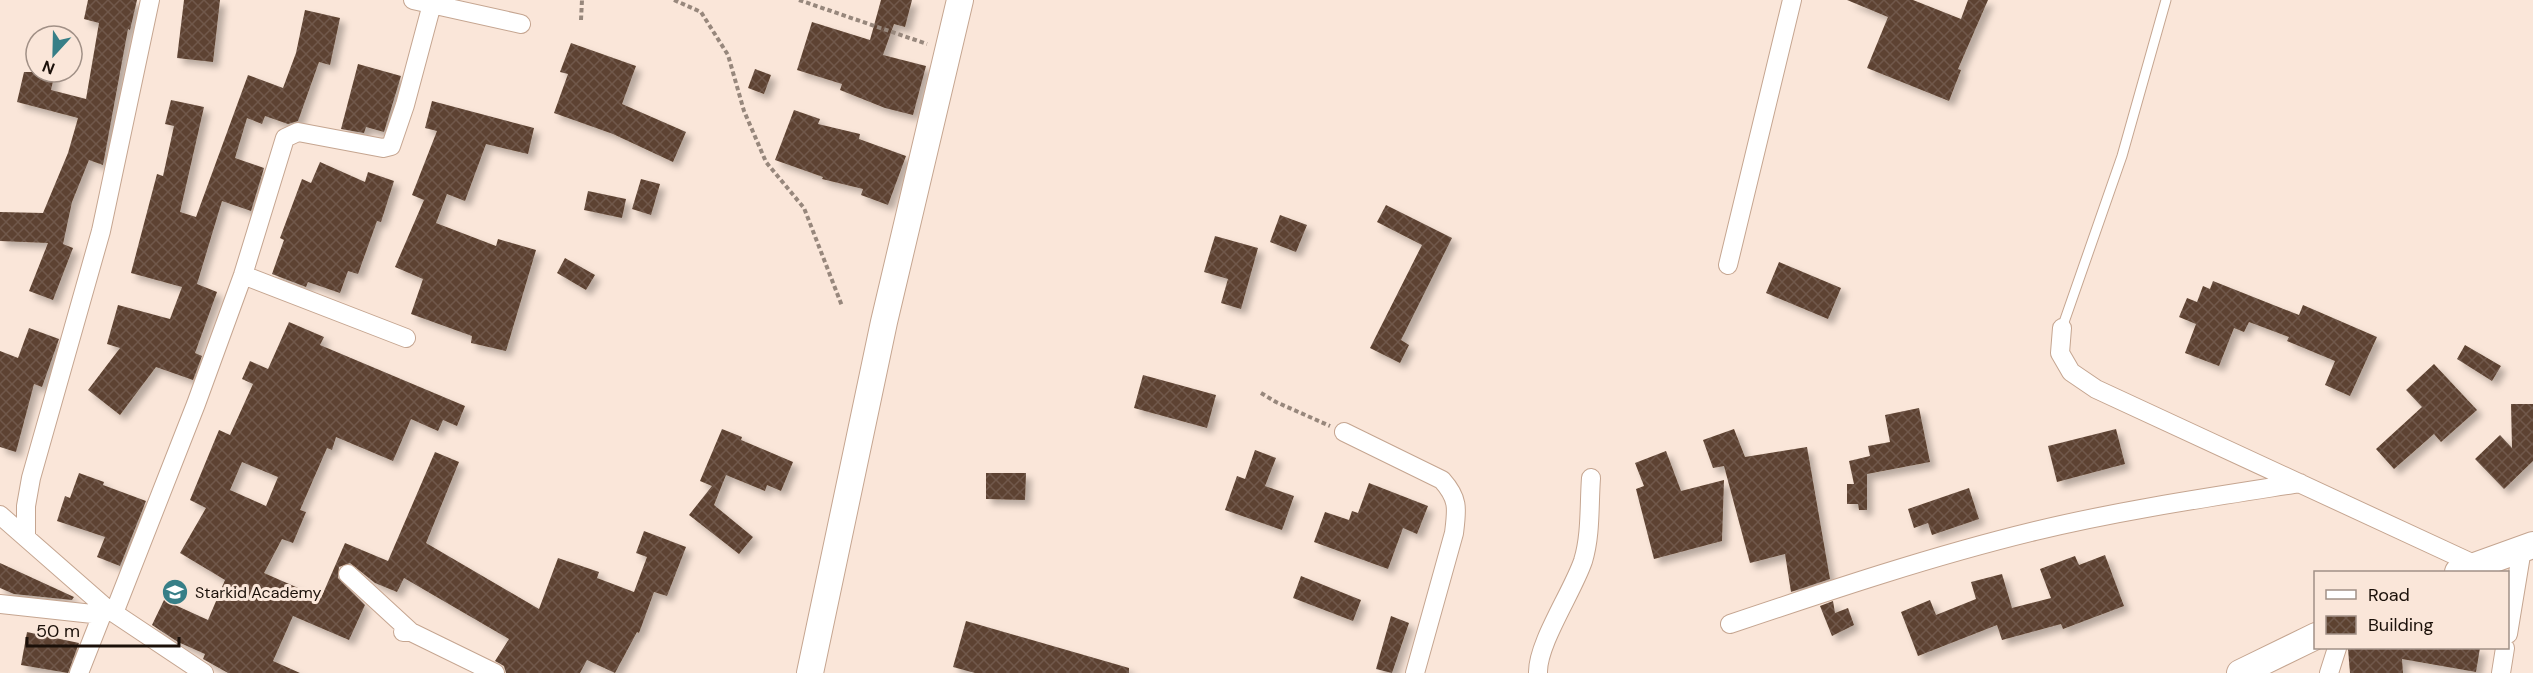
<svg xmlns="http://www.w3.org/2000/svg" width="2533" height="673" font-family="'DM Sans',sans-serif">
	<defs>
		<pattern id="building-cross-hatch" width="8" height="8" patternUnits="userSpaceOnUse" patternTransform="scale(1.5)"><rect width="8" height="8" fill="#5d4230"/><path d="M0 0l8 8M0 8l8-8" fill="none" stroke="#70594b"/></pattern>
		<filter id="shadow"><feDropShadow dx="5.5" dy="5.5" stdDeviation="3" flood-color="#0004"/></filter>
	</defs>
	<rect width="100%" height="100%" fill="#fae6d9"/>
	<path fill="url(#building-cross-hatch)" fill-rule="evenodd" filter="url(#shadow)" d="M88,0h49l-7,30 -2,-1 -25,136 -14,-5 -17,42 -9,42 10,4 -20,52 -24,-9 19,-48 -48,-2v-29l43,1 25,-60 10,-35 -61,-16 7,-30h31l-4,18 35,9 13,-76 -15,-4z
		M184,0h36l-7,62 -36,-4z
		M881,0h31l-7,27 -11,-3 -11,31 43,11 -13,49 -28,-7 -45,-18 2,-6 -45,-14 15,-48 58,18z
		M1847,0h66l48,19 7,-19h20l-30,69 3,1 -12,31 -82,-33 21,-51z
		M305,10l35,8 -10,47 -11,-3 -21,59 -10,3 -23,-8 -3,8 -15,-6 -12,40 29,10 -13,43 -29,-10 -25,83 20,8 -22,61 7,3 -9,24 -37,-13 -36,48 -32,-25 32,-42 -13,-4 11,-39 52,14 12,-32 -51,-14 26,-99 6,2 11,-50 -9,-2 6,-24 33,7 -24,105 16,5 52,-142 35,13 13,-35z
		M571,43l65,23 -14,38 64,28 -13,30 -60,-28 -59,-21 14,-39 -8,-2z
		M358,64l43,12 -17,56 -18,-5 -2,6 -23,-4z
		M755,69l16,6 -7,19 -16,-6z
		M432,101l102,27 -6,26 -42,-10 -21,57 -18,-7 -11,29 60,23 2,-7 38,11 -30,101 -35,-8 1,-7 -61,-22 12,-35 -28,-12 29,-67 -12,-5 25,-64 -12,-3z
		M794,110l26,9 -2,5 42,10 -1,5 47,17 -18,49 -27,-10 2,-6 -41,-10 1,-2 -48,-17z
		M320,162l45,20 3,-10 26,9 -13,41 -4,-1 -19,53 -10,-3 -8,22 -32,-11 -2,5 -34,-13 12,-34 -4,-2 22,-59 9,4z
		M641,179l19,5 -9,31 -19,-6z
		M588,191l38,8 -4,19 -38,-8z
		M1386,205l66,33 -51,102 8,5 -9,18 -30,-15 52,-103 -45,-23z
		M1280,215l27,10 -11,27 -26,-10z
		M1215,236l43,12 -17,61 -20,-6 7,-24 -24,-7z
		M565,258l30,17 -9,15 -29,-17z
		M1779,262l62,26 -13,31 -62,-26z
		M2213,281l86,34 4,-10 74,32 -27,59 -25,-11 10,-24 -48,-20 2,-4 -40,-15 -5,10 -10,-4 -15,38 -34,-13 11,-29 -17,-7 8,-19 10,4 6,-16 7,3z
		M289,322l35,15 -4,8 145,61 -8,20 -14,-6 -5,11 -27,-12 -18,42 -57,-24 -4,13 -5,-2 -27,62 6,2 -13,31 -11,-4 -18,34 57,25 24,-55 43,18 47,-109 24,10 -33,81 113,66 19,-51 41,14 -2,6 37,14 13,-35 -11,-4 8,-22 42,16 -19,49 -13,-4 -15,41 -2,-1 -22,41 -28,-13 -7,13h-74l-2,-7 -9,-5 14,-22 -105,-61 -7,14 -22,-9 -25,-20 -11,4 -1,11 27,27 -16,35 -56,-24 -20,45 27,12h-72l-25,-14 2,-5 -27,-12 -26,-17 12,-25 44,20 17,-40 -45,-27 26,-45 -16,-8 29,-70 11,5 23,-51 -11,-5 8,-18 18,8zM242,462l36,15 -12,29 -36,-16z
		M29,328l30,11 -17,48 -8,-3 -18,68 -16,-5v-96l18,7z
		M2465,345l36,21 -9,15 -35,-22z
		M2434,364l43,46 -36,32 -7,-8 -40,35 -18,-20 46,-42 -16,-17z
		M1143,375l73,20 -9,33 -73,-20z
		M2511,404h22v57l-29,28 -29,-30 25,-24 12,13z
		M1919,408l11,54 -63,12v36h-8l-1,-6h-11v-20h7l-5,-23 21,-5 -2,-10 22,-4 -5,-27z
		M722,429l20,8 -1,3 52,22 -12,29 -14,-6 -2,6 -39,-16 -12,30 39,32 -14,17 -50,-39 23,-29 -12,-5z
		M1734,429l11,28 62,-10 23,132 -39,13 -6,-38 -35,9 -26,-97 -11,2 -10,-28z
		M2116,429l9,35 -68,18 -9,-36z
		M1255,450l21,8 -11,28 29,10 -12,34 -57,-20 12,-34 8,3z
		M1666,451l15,40 43,-11 -2,61 -68,18 -18,-70 8,-3 -9,-23z
		M79,473l25,9 -1,3 43,16 -26,65 -23,-9 8,-20 -48,-16 8,-25 5,2z
		M986,473h40l-1,27 -39,-1z
		M1369,483l59,23 -11,28 -14,-6 -15,41 -74,-27 11,-30 24,8 3,-9 6,2z
		M1969,488l10,31 -47,16 -4,-12 -14,5 -6,-19z
		M2105,555l19,51 -61,23 -2,-5 -59,16 -5,-15 -79,31 -17,-44 29,-12 6,15 40,-16 -5,-17 31,-8 10,34 39,-10 -11,-29 35,-13 4,9z
		M0,563l74,34 -2,3 -58,-6 -14,-6z
		M1301,576l60,24 -8,21 -60,-23z
		M1833,601l2,12 13,-5 6,17 -22,11 -12,-30z
		M1391,616l18,7 -17,50 -16,-4z
		M966,621l163,47v5h-154l-22,-6z
		M27,632l52,11 -11,30 -47,-8z
		M2402,648h78l-4,24 -74,-13 1,14h-53l-2,-24z"/>
	<g fill="none" stroke-linecap="round" stroke-linejoin="round">
		<g stroke="#c5a590" stroke-width="11">
			<path id="lane" d="M2062,328l60,-172 44,-156"/>
		</g>
		<g stroke="#c5a590" stroke-width="20">
			<path id="street" d="M413,0l108,24
				M1728,265l64,-265
				M243,275l163,63
				M2062,328l-2,25 11,19 25,17 380,176
				M1344,432l98,48c17,19 15,29 12,53l-39,140
				M0,515l105,92 99,66
				M26,538v-32l5,-28 70,-247 49,-231
				M348,574l63,58
				M0,604l102,11
				M114,613l82,-209 47,-129 42,-137 13,-6 85,16 8,-2 14,-41 27,-101
				M1730,624c101,-34 202,-68 305,-93 87,-21 176,-34 265,-48
				M403,632h8l84,41
				M2508,634l14,-85
				M79,673l26,-66
				M1538,673c-1,-29 35,-82 45,-112 8,-26 6,-56 8,-83
				M2329,673l8,-25
				M2501,673l4,-25"/>
		</g>
		<g stroke="#c5a590" stroke-width="28">
			<path id="secondary" d="M2458,572l75,-27
				M810,673l74,-351 76,-322
				M2240,673l76,-37"/>
		</g>
		<path stroke="#97877c" stroke-width="4" stroke-dasharray="4.5 3" stroke-linecap="butt" d="M674,0l27,12 27,43 16,56 22,51 38,46 38,98
			M799,0l128,44
			M581,20l1,-20
			M1261,393l15,9 54,24"/>
		<use href="#lane" stroke="#fff" stroke-width="9"/>
		<use href="#street" stroke="#fff" stroke-width="18"/>
		<use href="#secondary" stroke="#fff" stroke-width="26"/>
	</g>
	<defs>
		<g id="school-disc" transform="scale(1.35)"><circle r="9.5" fill="#377f87" stroke="#fae6d9"/><path d="M0-5L7-2L0 1L-7-2ZM-4 1L0 2.5L4 1V4Q0 6-4 4Z" fill="#fff"/></g>
	</defs>
	<g fill-rule="evenodd">
		<use href="#school-disc" x="175" y="592"/>
	</g>
	<g text-anchor="middle" dominant-baseline="central" stroke-width="6" stroke-linejoin="round" paint-order="stroke">
		<g font-size="16" fill="#1b1009" stroke="#fae6d9" text-anchor="start">
			<text x="195" y="592">Starkid Academy</text>
		</g>
	</g>
	<rect x="2314" y="571" width="195" height="78" fill="#fae6d9" stroke="#a19086" stroke-width="1.5"/>
	<rect x="2326" y="590" width="30" height="9" fill="#ffffff" stroke="#a19086" stroke-width="1.5"/>
	<text x="2368" y="601" font-size="18" fill="#1b1009">Road</text>
	<rect x="2326" y="616" width="30" height="18" fill="url(#building-cross-hatch)" stroke="#a19086" stroke-width="1.5"/>
	<text x="2368" y="631" font-size="18" fill="#1b1009">Building</text>
	<g transform="translate(54 54) rotate(202)"><circle r="28" fill="#fae6d9" stroke="#a19086" stroke-width="1.5"/>
	<path d="M0-4.5L10 22L0 15L-10 22Z" fill="#377f87"/>
	<text y="-9" font-size="16" font-weight="bold" text-anchor="middle" fill="#1b1009">N</text>
	</g>
	<path d="M27 637v9h152v-9" fill="none" stroke="#1b1009" stroke-width="3"/>
	<text x="36" y="637" font-size="18" fill="#1b1009" stroke="#fae6d9" stroke-width="4.5" paint-order="stroke">50 m</text>
</svg>
